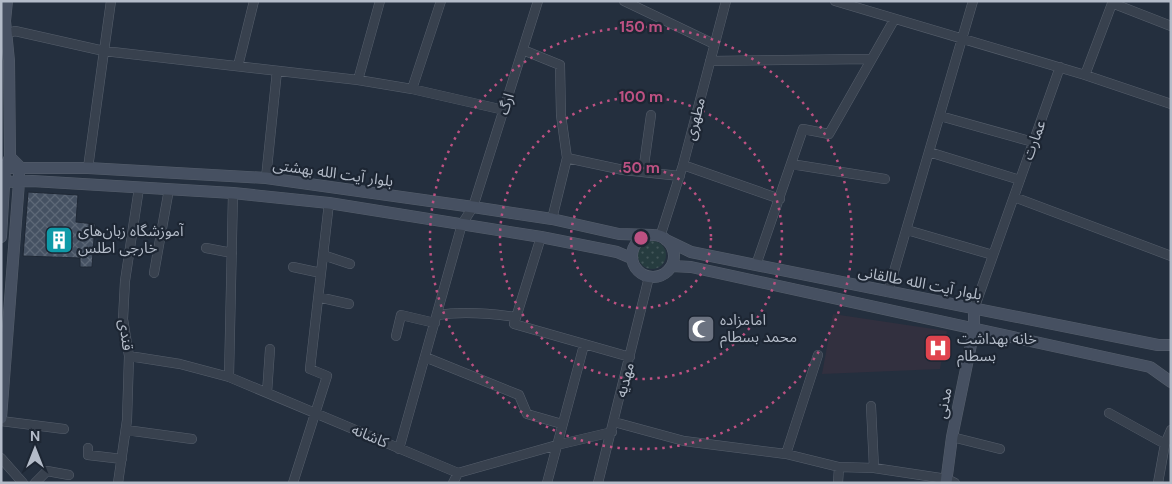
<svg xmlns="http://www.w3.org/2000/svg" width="1172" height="484" font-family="'DM Sans','Noto Sans Arabic',sans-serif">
	<defs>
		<pattern id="grass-dots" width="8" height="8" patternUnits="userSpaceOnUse" patternTransform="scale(1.25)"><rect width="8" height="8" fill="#263c3f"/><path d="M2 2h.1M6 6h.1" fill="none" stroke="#435659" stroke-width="1.8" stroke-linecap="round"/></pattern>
		<pattern id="building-cross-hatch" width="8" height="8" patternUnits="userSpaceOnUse" patternTransform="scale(1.25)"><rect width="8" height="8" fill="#455162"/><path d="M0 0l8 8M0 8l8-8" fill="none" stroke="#5d6877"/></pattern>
	</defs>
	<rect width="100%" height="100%" fill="#242f3e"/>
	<path fill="#32303f" d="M833,314l114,17 -7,38 -118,5z"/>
	<path fill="url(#grass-dots)" d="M638 255a14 14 0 1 1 28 0a14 14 0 1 1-28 0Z"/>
	<path fill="url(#building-cross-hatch)" stroke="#1f2835" d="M28,192l50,3 -2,27 19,2 -3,43h-12v-9l-57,-2z"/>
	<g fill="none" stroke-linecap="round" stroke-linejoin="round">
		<g stroke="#565f6c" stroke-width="10">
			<path id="street" d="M624,1l90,43
				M835,1l250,74 86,29
				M1112,3l59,23
				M6,34l9,-3 89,20 7,-50
				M523,50l37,15 1,50 6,43 -15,61
				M710,61l161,-2
				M238,66l16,-65
				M1085,75l28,-74
				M358,80l22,-79
				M412,89l29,-88
				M940,116l93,26
				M929,152l91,28
				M567,158l56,12 57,6
				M791,164l94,15
				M683,165l97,34
				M88,168l16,-117 254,29 54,9 92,21
				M643,172l8,-57
				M266,178l11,-107
				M1014,197l157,59
				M907,230l86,25
				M541,237l-27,87 116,33
				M660,237l23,-72 43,-164
				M206,248l26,5
				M323,255l27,9
				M756,265l47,-136 26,5 65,-114
				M293,267l28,6
				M154,273l15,-84
				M888,292l85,-291
				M318,297l31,7
				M974,309l86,-242
				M437,315c27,-4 51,-2 78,2
				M396,336l5,-21 34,8
				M129,356l51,8 49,13 229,96 99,-28 55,-13
				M425,357l94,38 8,19 35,10
				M229,377l4,-184
				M267,393l3,-44
				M871,406l3,62
				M1109,413l56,31 -7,39
				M1,421l63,8
				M614,422l70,19 102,13 53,13 35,1 73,11 8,4
				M126,430l66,9
				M952,437l48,12
				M1165,444l6,-14
				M88,448v7l34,4
				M399,449l63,-225 11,-17 65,-206
				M786,454l32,-99
				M1,458l22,25
				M35,483l12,-12 22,4
				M118,483l9,-63 2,-64 -6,-37 2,-38 14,-93
				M293,483l34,-107 -17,-7 19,-166
				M453,483l5,-10
				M547,483l37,-138
				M598,483l51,-206
				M838,483l1,-16"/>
		</g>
		<g stroke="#565f6c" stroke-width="12">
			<path id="secondary" d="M5,168h83l178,10 207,29 79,12 67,15 34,1
				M5,182l27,-1 201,12 96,10 212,34 76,15 14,6
				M632 256a21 21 0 1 1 42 0a21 21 0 1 1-42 0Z
				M1,237l4,-69 5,-11 -1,-96 -4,-40 2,-20
				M666,240l25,12 467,93h13
				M672,266l19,1 459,100 21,15
				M1,418l18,-236v-16l-9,-9
				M946,483l6,-46 22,-107v-21"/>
		</g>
		<use href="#street" stroke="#38414e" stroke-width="9"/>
		<use href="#secondary" stroke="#465061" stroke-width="11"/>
	</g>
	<g fill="none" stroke="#bd5182" stroke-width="2.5" stroke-dasharray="2.5 5">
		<circle cx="641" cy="238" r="70"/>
		<circle cx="641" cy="238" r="141"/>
		<circle cx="641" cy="238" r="211"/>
	</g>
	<defs>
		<g id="building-square" transform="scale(1.4375)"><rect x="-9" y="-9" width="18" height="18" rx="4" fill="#0f9aa8" stroke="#1d2633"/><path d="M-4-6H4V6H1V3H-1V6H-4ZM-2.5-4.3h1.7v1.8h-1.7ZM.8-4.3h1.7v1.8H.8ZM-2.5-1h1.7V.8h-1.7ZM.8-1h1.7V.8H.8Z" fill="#fff"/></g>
		<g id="mosque-square" transform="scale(1.4375)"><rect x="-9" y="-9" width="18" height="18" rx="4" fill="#6b7280" stroke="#1d2633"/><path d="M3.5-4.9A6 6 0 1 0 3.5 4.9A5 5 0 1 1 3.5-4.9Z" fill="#fff"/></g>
		<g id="hospital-square" transform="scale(1.4375)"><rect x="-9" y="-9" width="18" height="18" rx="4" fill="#e0444e" stroke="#1d2633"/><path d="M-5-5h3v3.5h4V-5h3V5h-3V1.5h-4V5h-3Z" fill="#fff"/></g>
	</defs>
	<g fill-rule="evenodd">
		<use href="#building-square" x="59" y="240"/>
		<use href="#mosque-square" x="701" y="329"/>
		<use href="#hospital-square" x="938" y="348"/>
	</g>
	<g text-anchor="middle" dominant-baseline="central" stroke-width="4.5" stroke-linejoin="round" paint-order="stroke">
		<g font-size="15" fill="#b4bcc9" stroke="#1d2633">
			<text transform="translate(506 104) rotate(-73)">ارگ</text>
			<text transform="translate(695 119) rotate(-76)">مطهری</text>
			<text transform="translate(1034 140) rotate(-70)">عمارت</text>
			<text transform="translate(333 173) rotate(8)">بلوار آیت الله بهشتی</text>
			<text transform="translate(920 283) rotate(11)">بلوار آیت الله طالقانی</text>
			<text transform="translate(126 335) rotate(83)">قندی</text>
			<text transform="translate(625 380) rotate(-76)">مهدیه</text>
			<text transform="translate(944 403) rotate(-79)">مدنی</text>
			<text transform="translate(370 436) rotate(23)">کاشانه</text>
		</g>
		<g font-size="15" fill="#b4bcc9" stroke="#1d2633" text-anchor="start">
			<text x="78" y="231">آموزشگاه زبان‌های<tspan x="78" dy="17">خارجی اطلس</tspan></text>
			<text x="720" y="320">امامزاده<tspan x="720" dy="17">محمد بسطام</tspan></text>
			<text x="957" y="339">خانه بهداشت<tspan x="957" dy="17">بسطام</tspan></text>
		</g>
	</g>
	<circle cx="641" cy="238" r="8" fill="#bd5182" stroke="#1d2633" stroke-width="2.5"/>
	<g font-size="15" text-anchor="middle" font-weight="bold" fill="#bd5182" stroke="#1d2633" stroke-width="4.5" stroke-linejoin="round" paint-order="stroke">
		<text x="641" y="32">150 m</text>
		<text x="641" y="102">100 m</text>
		<text x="641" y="173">50 m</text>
	</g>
	<rect width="1172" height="484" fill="none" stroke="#b4bcc9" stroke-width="5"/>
	<g transform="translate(35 449)" stroke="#1d2633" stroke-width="4" paint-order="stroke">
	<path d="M0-4L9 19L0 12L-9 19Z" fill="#b4bcc9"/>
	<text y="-8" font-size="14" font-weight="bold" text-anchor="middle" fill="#b4bcc9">N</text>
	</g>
</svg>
